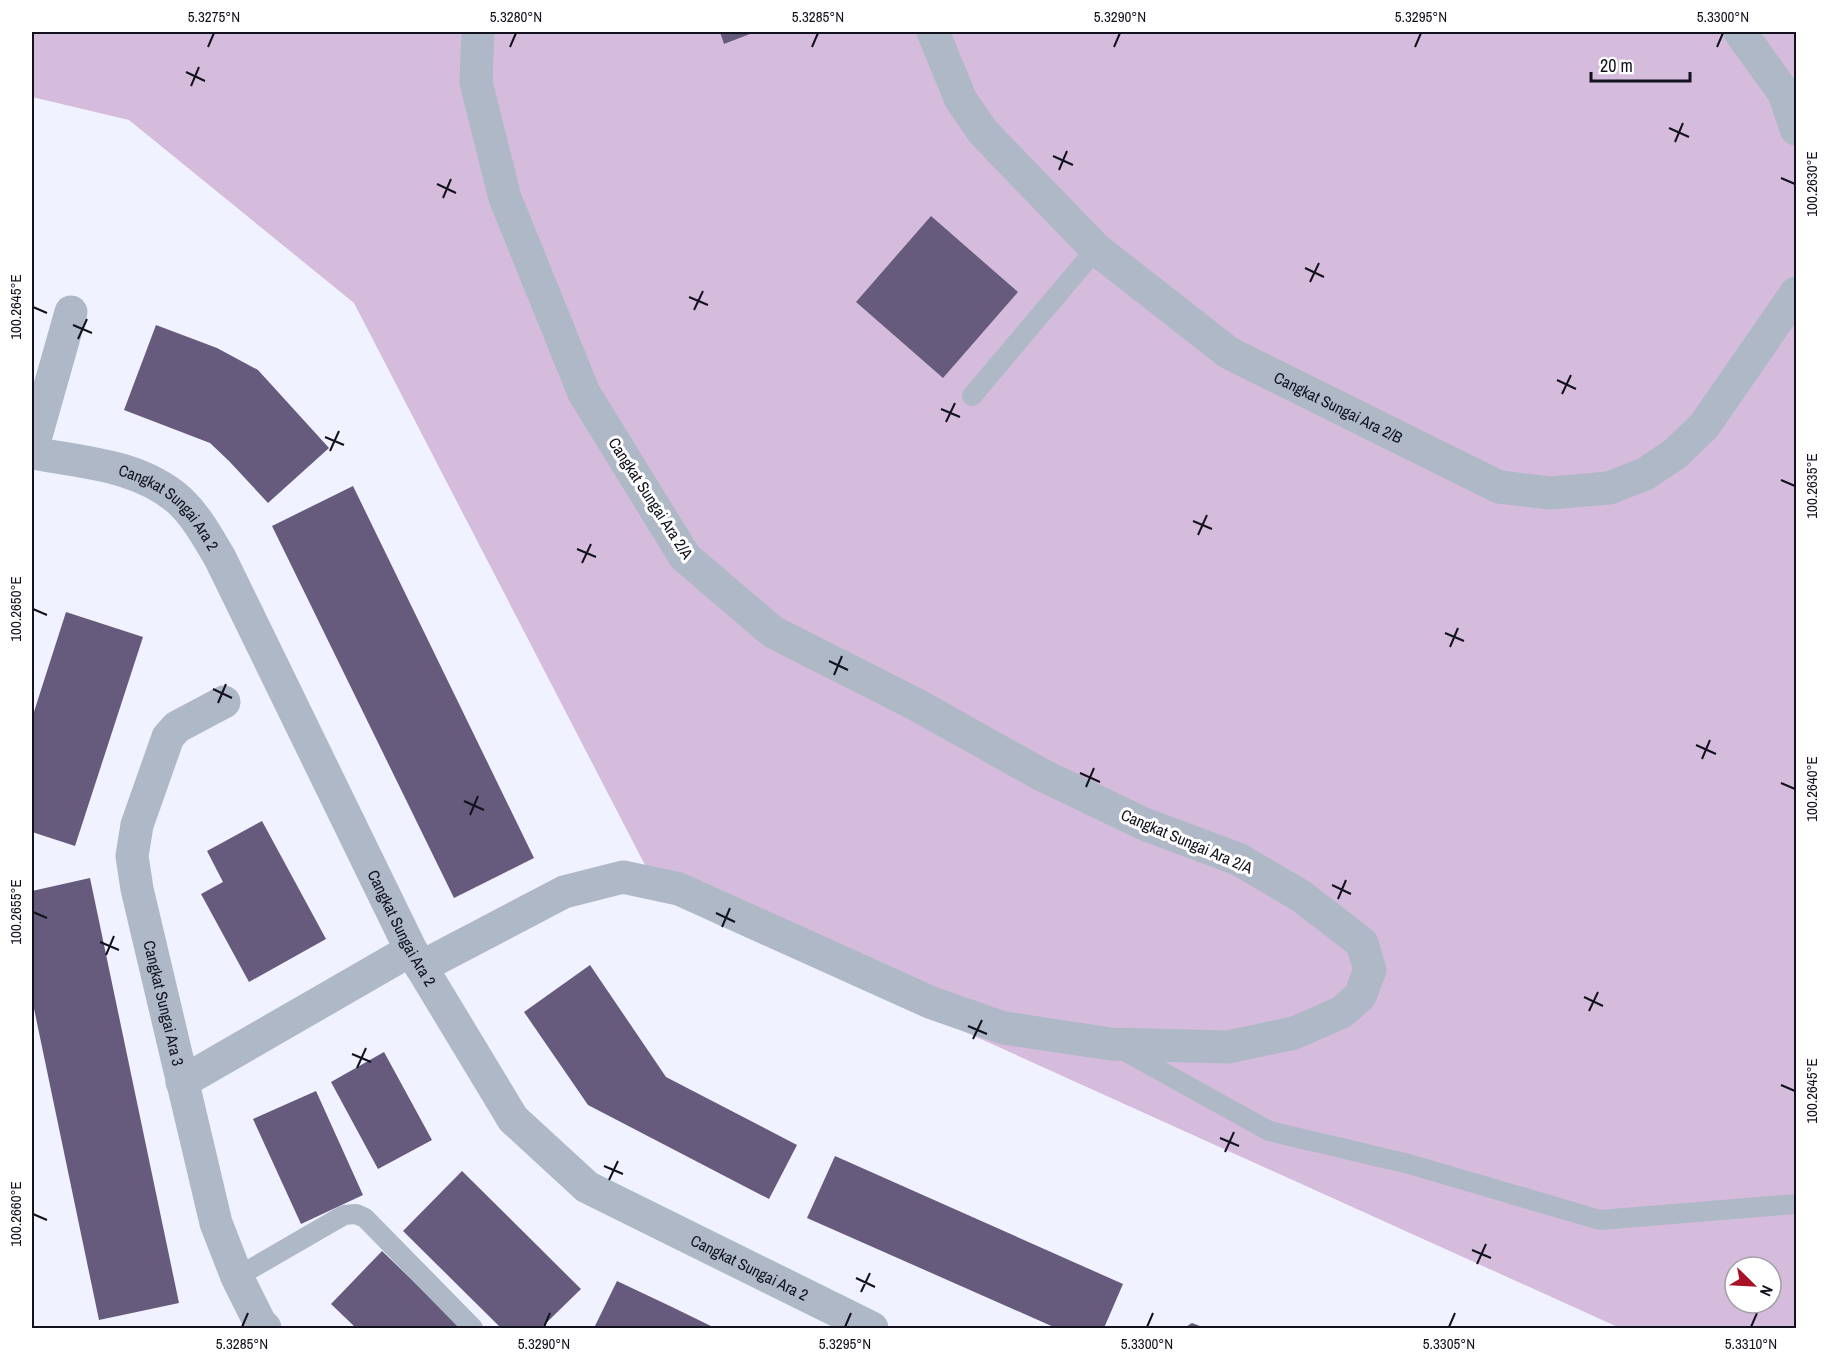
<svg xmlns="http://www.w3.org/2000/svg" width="1828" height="1360" font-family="'Archivo Narrow',sans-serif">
	<rect width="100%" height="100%" fill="#f0f2ff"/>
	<path fill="#d5bbdc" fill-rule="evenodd" d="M32,32h1764v1295l-176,1 -960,-434 -306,-591 -225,-183 -97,-23zM1735,1267h36v36h-36z"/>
	<path fill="#665b7c" d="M720,32h35l-31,12z
		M931,216l87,76 -75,86 -87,-76z
		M156,325l61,23 41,22 71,78 -61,55 -39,-42 -19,-18 -86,-33z
		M353,486l181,372 -80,40 -182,-372z
		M66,612l77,25 -68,209 -43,-14v-114z
		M262,821l64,118 -77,43 -48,-88 22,-12 -16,-31z
		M90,878l89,425 -80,17 -67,-321v-108z
		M590,965l76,112 131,68 -28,54 -181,-94 -64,-93z
		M384,1052l48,88 -54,29 -47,-87z
		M316,1091l47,104 -62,29 -48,-105z
		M835,1156l288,128 -19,44h-48l-249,-110z
		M462,1171l119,118 -40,39h-40l-98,-97z
		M382,1251l80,77h-106l-25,-24z
		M617,1281l55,26 43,21h-121z
		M1192,1323l13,5h-21z"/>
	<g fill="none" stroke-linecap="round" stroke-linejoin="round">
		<path stroke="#aeb8c7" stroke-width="20" d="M972,396l124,-147
			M1121,1049l148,82 140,33 191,56 196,-16
			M237,1277l107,-62 12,-1 9,4 108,110"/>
		<g stroke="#aeb8c7" stroke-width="33">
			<path id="s1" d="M933,32l28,68 22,32 113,117 133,104 270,134 51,6 59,-5 36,-14 31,-21 28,-27 92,-133"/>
			<path d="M1740,32l44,61 12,36"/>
			<path d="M32,450l39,-138"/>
			<path id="s2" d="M32,453c50,9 108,12 148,48 17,16 28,37 40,57l191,392 102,169 74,68 285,141"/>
			<path id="s3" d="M224,702l-47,25 -9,10 -31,88 -5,31 5,33 79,334 21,54 23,46 5,5"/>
			<path d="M421,967l143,-75 59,-15 56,12 253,114 72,25 107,16 117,3 66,-14 48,-21 18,-16 10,-26 -8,-27 -61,-47 -63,-37 -94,-35 -102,-49 -125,-70 -144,-73 -88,-75 -101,-164 -79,-195 -29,-116 2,-50"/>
			<path d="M182,1082l229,-132"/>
		</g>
	</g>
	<path fill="none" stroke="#11121d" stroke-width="2" d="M208,47l6,-14M510,47l6,-14M812,47l6,-14M1114,47l6,-14M1415,47l6,-14M1717,47l6,-14M186,72l19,9M191,86l8,-19M1669,128l20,9M1675,142l8,-19M1053,156l20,9M1059,170l8,-19M1781,178l14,6M437,184l19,9M443,198l8,-19M1305,268l19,9M1310,282l9,-19M689,297l19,8M33,307l14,6M694,310l9,-19M73,325l19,8M78,339l9,-20M1557,380l19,9M1562,394l9,-19M941,409l19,8M946,422l9,-19M325,437l19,8M330,451l9,-20M1781,480l14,6M1193,521l19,8M1198,535l9,-20M577,549l19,8M582,563l9,-19M33,609l14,6M1445,633l19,8M1450,647l8,-19M829,661l19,9M834,675l8,-19M213,689l19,9M218,703l8,-19M1696,745l20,9M1702,759l8,-19M1080,773l20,9M1781,783l14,6M1086,787l8,-19M464,801l20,9M470,815l8,-19M1332,885l19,9M1338,899l8,-19M33,912l14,6M716,913l19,9M722,927l8,-19M100,942l19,8M106,955l8,-19M1584,997l19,9M1589,1011l9,-19M968,1026l19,8M973,1039l9,-19M352,1054l19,8M357,1068l9,-20M1781,1085l14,6M1220,1138l19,8M1225,1152l9,-20M604,1166l19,8M609,1180l9,-19M33,1214l14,6M1472,1250l19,8M1477,1264l9,-20M856,1278l19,9M861,1292l9,-19M242,1327l6,-14M544,1327l6,-14M845,1327l6,-14M1147,1327l6,-14M1449,1327l6,-14M1751,1327l6,-14"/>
	<g text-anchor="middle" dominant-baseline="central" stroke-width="6" stroke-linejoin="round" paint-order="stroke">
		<g font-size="16" fill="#11121d" stroke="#fff">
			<text stroke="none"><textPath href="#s1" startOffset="566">Cangkat Sungai Ara 2/B</textPath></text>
			<text transform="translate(651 498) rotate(57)">Cangkat Sungai Ara 2/A</text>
			<text stroke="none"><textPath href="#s2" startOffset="153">Cangkat Sungai Ara 2</textPath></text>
			<text transform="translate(1187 841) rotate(23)">Cangkat Sungai Ara 2/A</text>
			<text stroke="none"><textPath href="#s2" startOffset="640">Cangkat Sungai Ara 2</textPath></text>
			<text stroke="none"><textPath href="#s3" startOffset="342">Cangkat Sungai Ara 3</textPath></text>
			<text stroke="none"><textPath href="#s2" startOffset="1143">Cangkat Sungai Ara 2</textPath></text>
		</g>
	</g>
	<rect width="1828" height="1360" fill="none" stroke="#ffffff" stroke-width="66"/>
	<g transform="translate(1753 1285) rotate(114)"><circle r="28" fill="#ffffff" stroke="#a0a0a5" stroke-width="1.5"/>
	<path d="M0-4.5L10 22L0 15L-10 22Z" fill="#a91226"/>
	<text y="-9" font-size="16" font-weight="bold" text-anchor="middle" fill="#11121d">N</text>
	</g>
	<path d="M1591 72v9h99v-9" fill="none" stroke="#11121d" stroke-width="3"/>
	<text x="1600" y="72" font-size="18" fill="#11121d" stroke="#ffffff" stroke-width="4.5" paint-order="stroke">20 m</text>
	<rect x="33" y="33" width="1762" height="1294" fill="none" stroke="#11121d" stroke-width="2"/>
	<g font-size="15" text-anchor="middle" fill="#11121d">
		<text x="214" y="22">5.3275°N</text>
		<text x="516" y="22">5.3280°N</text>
		<text x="818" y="22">5.3285°N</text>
		<text x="1120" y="22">5.3290°N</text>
		<text x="1421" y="22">5.3295°N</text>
		<text x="1723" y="22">5.3300°N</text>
		<text transform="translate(1812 184) rotate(-90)" y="5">100.2630°E</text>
		<text transform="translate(16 307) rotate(-90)" y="5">100.2645°E</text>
		<text transform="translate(1812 486) rotate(-90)" y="5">100.2635°E</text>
		<text transform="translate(16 609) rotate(-90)" y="5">100.2650°E</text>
		<text transform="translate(1812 789) rotate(-90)" y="5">100.2640°E</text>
		<text transform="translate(16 912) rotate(-90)" y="5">100.2655°E</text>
		<text transform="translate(1812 1091) rotate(-90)" y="5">100.2645°E</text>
		<text transform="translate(16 1214) rotate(-90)" y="5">100.2660°E</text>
		<text x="242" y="1349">5.3285°N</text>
		<text x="544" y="1349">5.3290°N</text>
		<text x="845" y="1349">5.3295°N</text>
		<text x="1147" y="1349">5.3300°N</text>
		<text x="1449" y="1349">5.3305°N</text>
		<text x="1751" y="1349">5.3310°N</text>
	</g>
</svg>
